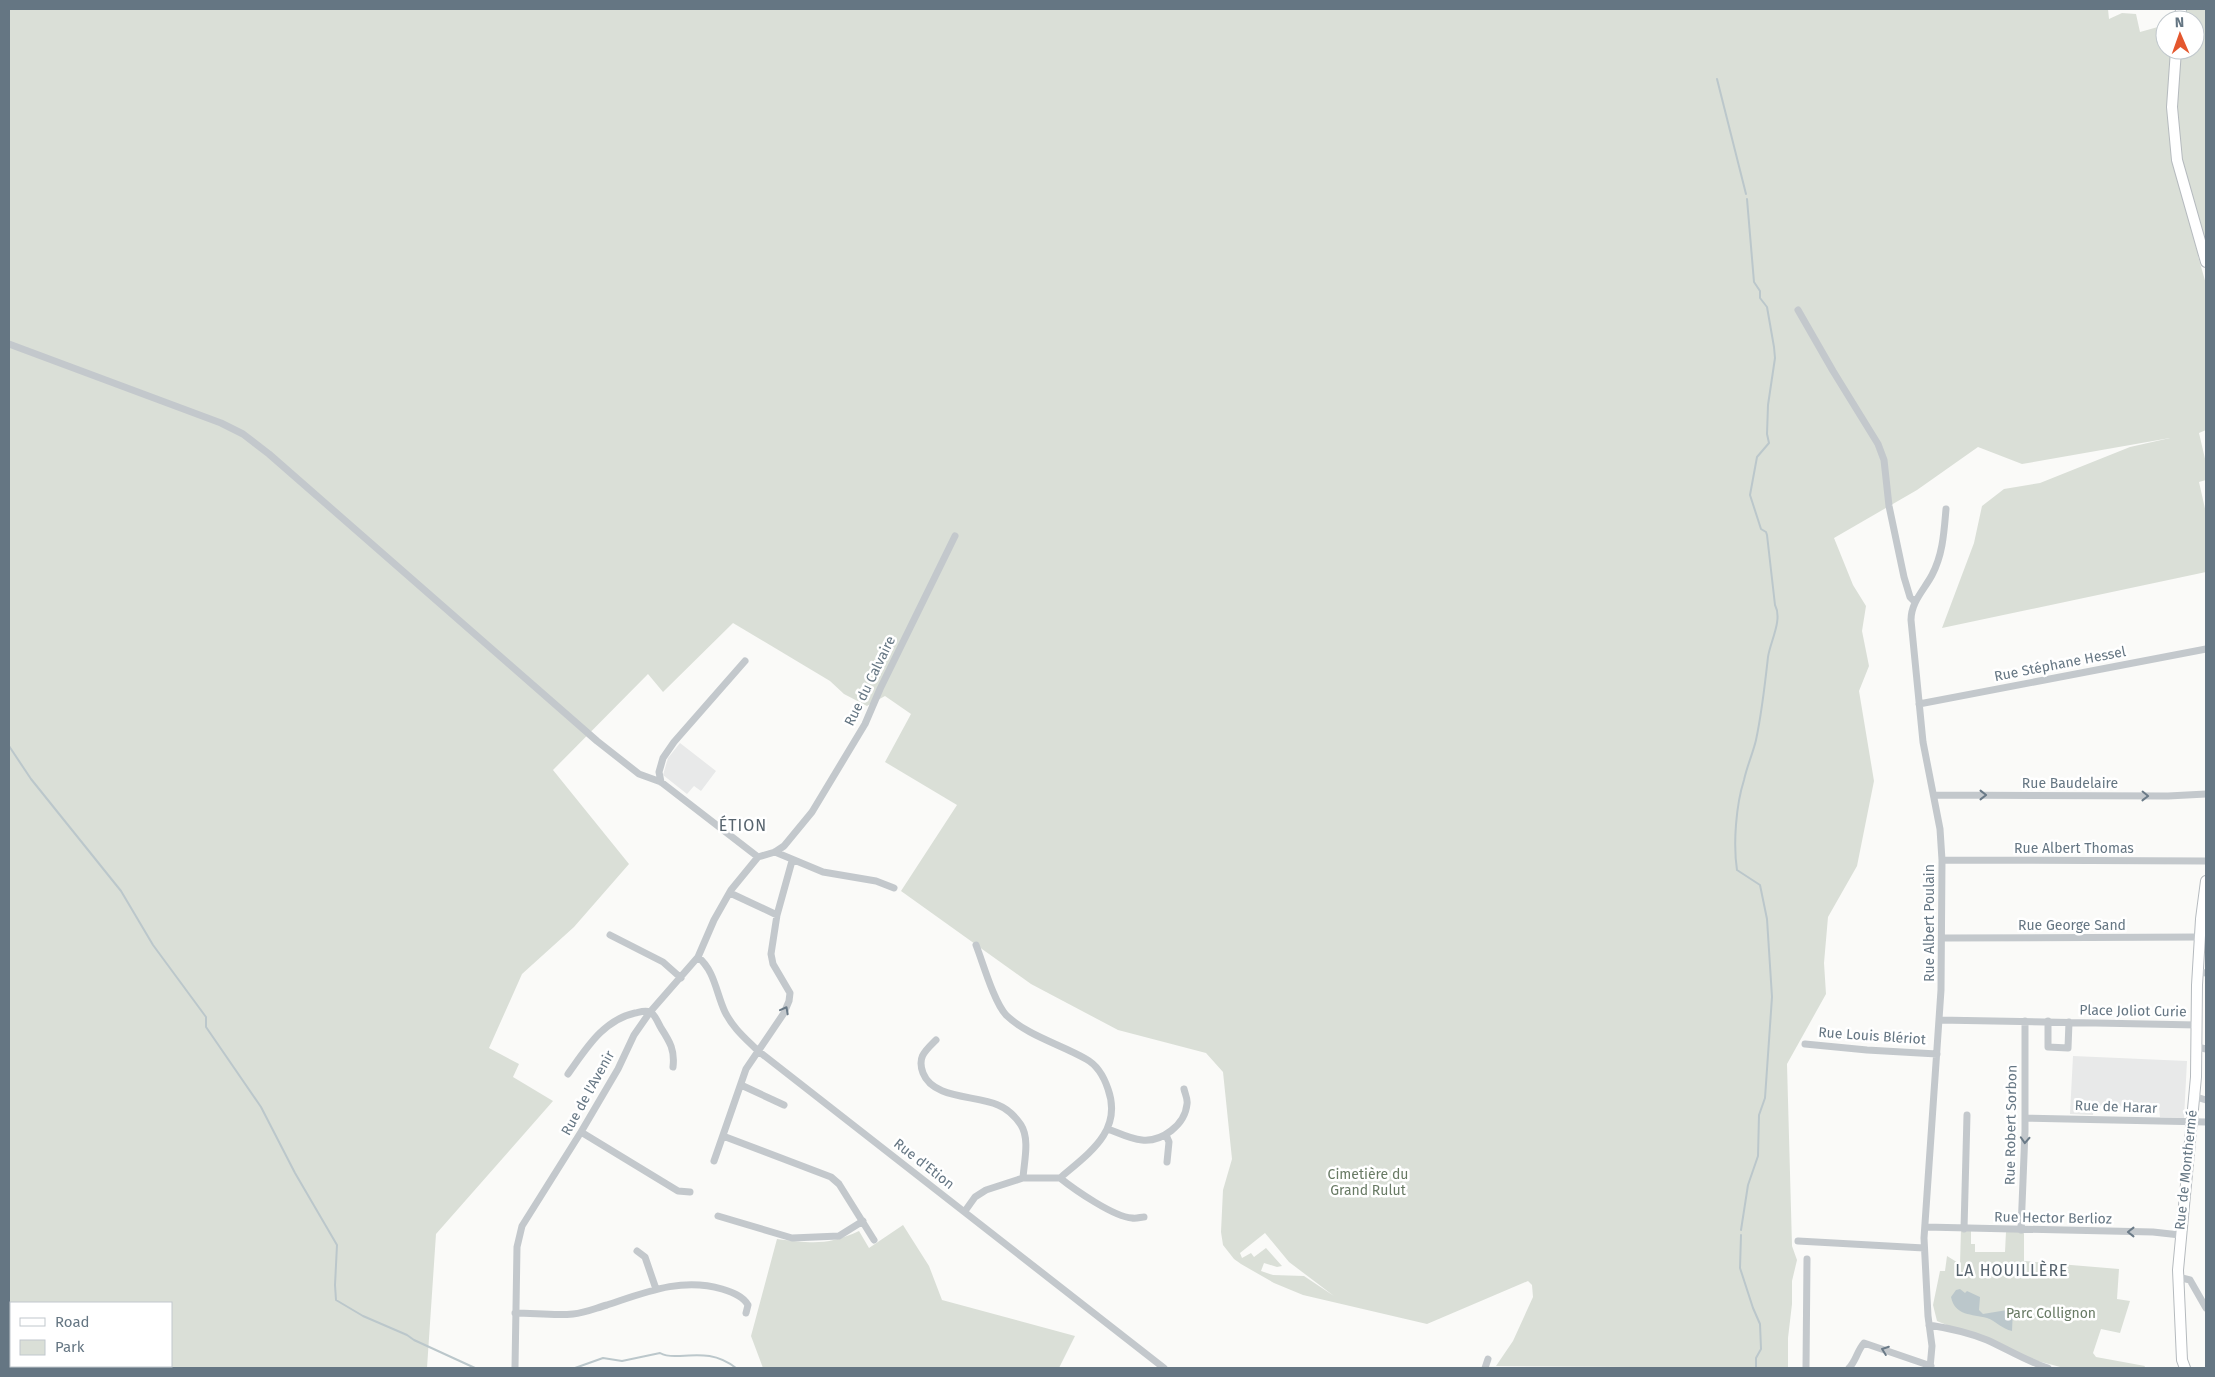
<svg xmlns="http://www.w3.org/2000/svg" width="2215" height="1377" font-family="'Fira Sans',sans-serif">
	<rect width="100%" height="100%" fill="#fafaf8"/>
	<path fill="#e8e9e9" d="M680,743l36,28 -15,20 -7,-5 -7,8 -24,-19 5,-17z
		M2073,1056l114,5 -3,57 -24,-1 -1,-10 -65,-1 -1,9 -23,-1z"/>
	<path fill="#dadfd7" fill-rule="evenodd" d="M9,9h2099l1,10 13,-6 14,1 4,18 25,-7v25h30v-30h-21l12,-11h20v246l-8,1 8,28v146l-7,3 7,30v17l-7,2 7,31v59l-264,56 32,-85 8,-37 22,-17 36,-6 90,-36 40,-9 -148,26 -44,-17 -61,43 -83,48 19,47 13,21 -4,25 7,35 -10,25 15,90 -17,85 -29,51 -4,46 2,31 -39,70 5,182 5,14 -5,21v23l-4,34v30l-292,-2 17,-25 20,-44 -1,-12 -4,-4 -101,43 -124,-29 -29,-12 -33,-19 -7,-5 -11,-14 -2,-13 2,-42 9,-31 -9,-87 -17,-19 -88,-23 -87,-46 -130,-93 56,-86 -72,-43 26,-48 -26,-18 -18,10 -23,-12 -14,-13 -97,-58 -70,69 -15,-18 -95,96 76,94 -55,63 -52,47 -33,74 30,16 -6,13 40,24 -117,133 -9,134h-418zM1265,1233l24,29 45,34 -30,-20 -31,-1 -12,-4 3,-8 13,4 5,-1 -16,-18 -12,9 -3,-4 -9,5 -2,-5zM11,1303h160v63h-160z
		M903,1225l26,41 13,34 133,36 -16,32h-296l-12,-32 26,-97c34,4 50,7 82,-8l10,17z
		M1961,1230l10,1v13h4v8h30l1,-20h18v29l95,8 -2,30 13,2 -10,32 -19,-4 -8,24 3,4 49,9 -1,2h-80l-38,-10 -89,-37 -4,-16 7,-34h5l2,-15 13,8z"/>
	<path fill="#bbc7cb" d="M1960,1289l5,4 2,-2 13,6 -1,13 4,4 30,-5 -1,22c-10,-2 -16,-10 -25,-13 -15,-4 -32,-2 -36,-21l5,-7z"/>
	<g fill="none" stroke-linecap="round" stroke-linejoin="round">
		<path stroke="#bbc7cb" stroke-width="2" d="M1717,79l29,115
			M9,746l22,33 90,112 32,54 53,72v10l55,80 34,66 42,72 -2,40 1,15 27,16 44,19 7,5 61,28
			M1741,1230l7,-45 10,-29 1,-41 6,-17 7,-101 -5,-78 -7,-34 -23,-15c-4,-26 -1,-65 7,-90 3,-14 9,-27 12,-40 6,-28 9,-56 12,-83 2,-15 15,-37 7,-52l-8,-70 -1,-3 -5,-3 -11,-34 7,-38 12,-14 -2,-9 1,-29 7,-47 -1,-11 -7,-40 -7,-9v-7l-6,-9 -7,-83
			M1741,1235l-1,33 13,40 7,16 1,25 -5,9v10
			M575,1368l28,-10 19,3 38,-8c7,4 12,3 20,3 22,-2 38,-2 56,12"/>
		<g stroke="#b5babe" stroke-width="12">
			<path id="primary" d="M2180,20l1,-11
				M2176,50l-4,57 5,53 29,102
				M2185,1368l-3,-8 -4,-90 18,-193 1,-92 4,-66 5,-38"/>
		</g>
		<path stroke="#c3c8cc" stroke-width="7" d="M1798,310l35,61 45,73 6,16 5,46 15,71 6,20 5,5
			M9,344l212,79 22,11 26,20 328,287 42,33 22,8 97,75 17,-5 9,-6 28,-34 53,-88 15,-35 75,-153
			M1919,704l287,-55
			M661,782l-2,-10 4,-14 11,-16 71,-81
			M1934,795l234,1 38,-2
			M775,852l48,20 53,9 18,7
			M1942,860l264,1
			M730,893l47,22
			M610,935l53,27 18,16
			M1943,938l257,-1
			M698,957c17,14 18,36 27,55 8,16 20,26 32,38l407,318
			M2198,972l8,1
			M1939,1020l258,5
			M2048,1021v26l20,1 1,-26
			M936,1040c-11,11 -19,17 -13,33 10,26 52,22 75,32 10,4 17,11 23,20 9,14 3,37 2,53
			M1805,1044l62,6 70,4
			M2197,1047l9,2
			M568,1074c18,-25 35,-54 67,-61 5,-1 10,-3 15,-1 5,2 8,11 11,16 9,14 14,22 12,39
			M741,1085l43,20
			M2193,1096l13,4
			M2025,1118l181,4
			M1108,1129c11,4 22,10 34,11 20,2 43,-15 45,-36 1,-5 -2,-10 -3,-15
			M581,1132l97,59 12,1
			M1166,1135l3,7 -2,20
			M723,1136l108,41 8,7 35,56
			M714,1161l32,-92 38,-56 5,-12 1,-8 -17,-29 -2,-10 6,-39 15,-54
			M1060,1178c15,12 54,39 72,40 4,1 9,-1 12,-1
			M965,1211l10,-14 11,-7 37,-12h37c29,-25 63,-47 48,-89 -4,-12 -11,-24 -22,-30 -26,-15 -58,-23 -80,-44 -12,-13 -23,-52 -30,-70
			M718,1216l74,22 47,-2 24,-15
			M1925,1227l228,5 27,3
			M1964,1229l3,-114
			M2021,1230l4,-99v-110
			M1798,1241l126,7
			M637,1251l8,6 11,32
			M2178,1277l12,3 16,28
			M515,1313c19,0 40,3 58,1 12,-1 23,-6 34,-9 39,-13 75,-28 115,-16 10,3 21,7 26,16l-2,8
			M1929,1325c19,3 41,8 58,15 20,9 39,21 61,28
			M515,1368l2,-121 5,-21 59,-94 37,-63 16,-34 16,-23 48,-55 16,-37 17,-30 27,-33
			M1485,1368l3,-9
			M1806,1368l1,-109
			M1849,1368c7,-7 8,-17 15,-25l67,23
			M1930,1368l2,-22 -4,-30 -4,-78 17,-248 1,-130 -2,-31 -17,-87 -12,-122c0,-18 13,-30 21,-45 11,-21 12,-43 14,-66"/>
		<use href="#primary" stroke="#fff" stroke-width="10"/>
	</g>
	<defs><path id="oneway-chevron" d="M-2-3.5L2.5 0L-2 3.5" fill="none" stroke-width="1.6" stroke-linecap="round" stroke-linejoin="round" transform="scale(1.25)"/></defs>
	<g stroke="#6a7a87">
		<use href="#oneway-chevron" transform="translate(1983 795)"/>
		<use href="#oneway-chevron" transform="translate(2145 796) rotate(1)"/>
		<use href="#oneway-chevron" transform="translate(785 1010) rotate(-62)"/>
		<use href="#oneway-chevron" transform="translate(2025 1140) rotate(93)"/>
		<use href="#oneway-chevron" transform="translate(2131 1232) rotate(-180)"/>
		<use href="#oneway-chevron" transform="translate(1885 1350) rotate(-160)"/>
	</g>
	<g text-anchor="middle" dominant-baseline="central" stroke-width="5" stroke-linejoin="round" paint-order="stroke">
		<g font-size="14" fill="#657683" stroke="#fff">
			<text transform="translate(2060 664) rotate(-11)">Rue Stéphane Hessel</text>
			<text transform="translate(870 681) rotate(-64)">Rue du Calvaire</text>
			<text x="2070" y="783">Rue Baudelaire</text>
			<text x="2074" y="848">Rue Albert Thomas</text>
			<text transform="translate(1929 923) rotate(-90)">Rue Albert Poulain</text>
			<text x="2072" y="925">Rue George Sand</text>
			<text transform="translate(2133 1011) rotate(1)">Place Joliot Curie</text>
			<text transform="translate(1872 1036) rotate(4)">Rue Louis Blériot</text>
			<text transform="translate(588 1093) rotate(-61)">Rue de l'Avenir</text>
			<text transform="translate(2116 1107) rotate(2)">Rue de Harar</text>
			<text transform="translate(2011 1125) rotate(-89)">Rue Robert Sorbon</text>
			<text transform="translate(924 1164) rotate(38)">Rue d'Etion</text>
			<text transform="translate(2186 1170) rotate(-84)">Rue de Monthermé</text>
			<text transform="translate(2053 1218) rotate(1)">Rue Hector Berlioz</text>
		</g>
		<g font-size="14" fill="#687a64" stroke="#fff">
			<text x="1368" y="1174">Cimetière du<tspan x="1368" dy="16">Grand Rulut</tspan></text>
			<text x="2051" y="1313">Parc Collignon</text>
		</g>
		<g font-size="16" letter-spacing="1" fill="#57646e" stroke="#fff">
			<text x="743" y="825">ÉTION</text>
			<text x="2012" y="1270">LA HOUILLÈRE</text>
		</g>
	</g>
	<rect width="2215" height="1377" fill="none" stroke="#657683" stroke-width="20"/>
	<rect x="10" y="1302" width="162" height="65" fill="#ffffff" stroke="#c1c8cd"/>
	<rect x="20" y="1318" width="25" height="8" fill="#ffffff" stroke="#c1c8cd"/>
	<text x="55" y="1327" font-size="15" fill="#657683">Road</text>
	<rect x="20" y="1340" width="25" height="15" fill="#dadfd7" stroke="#c1c8cd"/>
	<text x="55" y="1352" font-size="15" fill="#657683">Park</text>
	<g transform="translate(2180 35) rotate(358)"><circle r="24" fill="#ffffff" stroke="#c1c8cd"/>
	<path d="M0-4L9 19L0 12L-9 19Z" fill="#e4572e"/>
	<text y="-8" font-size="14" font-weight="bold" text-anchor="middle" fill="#657683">N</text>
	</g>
</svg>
